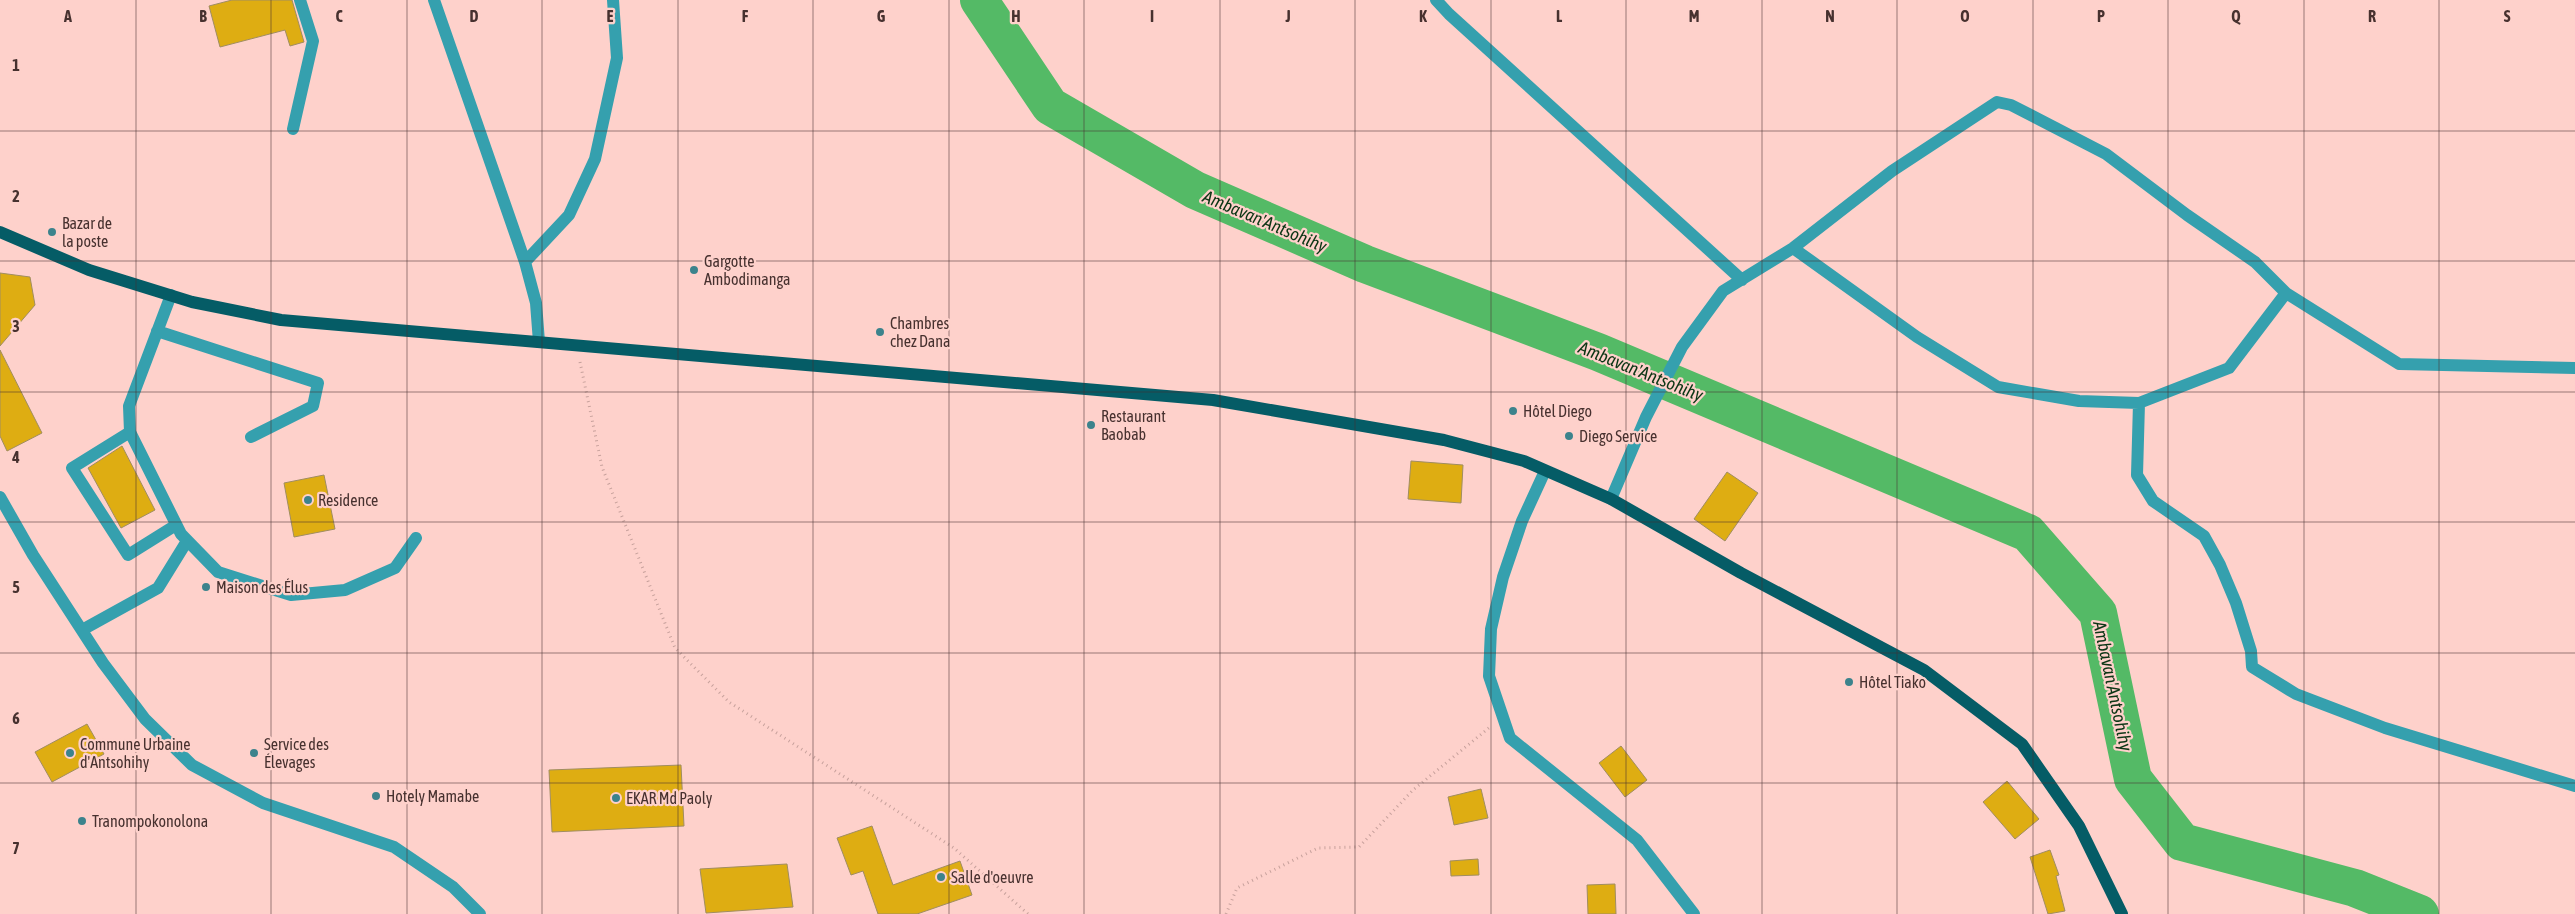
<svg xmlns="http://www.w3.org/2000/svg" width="2575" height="914" font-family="'Asap Condensed',sans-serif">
	<rect width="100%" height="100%" fill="#fed1cb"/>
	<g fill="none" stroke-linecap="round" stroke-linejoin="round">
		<path stroke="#54ba66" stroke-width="38" d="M979,0l71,106 145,84 170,74 233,88 430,181 70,80 35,166 49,63 173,46 65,26"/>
	</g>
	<path fill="#dead12" stroke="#a08d61" d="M232,0h60l12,42 -14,4 -5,-16 -65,17 -11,-41z
		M0,273l30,4 5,28 -35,41z
		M0,350l42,83 -35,18 -7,-15z
		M122,446l33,64 -34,18 -33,-60z
		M1411,461l52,4 -2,38 -53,-4z
		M1727,472l31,21 -33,48 -31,-22z
		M324,475l11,54 -41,8 -10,-54z
		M87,724l17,30 -52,28 -17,-30z
		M1621,746l26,34 -22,17 -26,-34z
		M681,765l3,61 -132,6 -3,-62z
		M2007,781l32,38 -24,20 -32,-37z
		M1481,789l7,29 -34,7 -6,-28z
		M872,826l21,59 67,-24 12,34 -55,19h-39l-15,-43 -12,4 -14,-37z
		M2050,850l9,25 -3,1 9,35 -17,3 -18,-57z
		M1478,859l1,16 -28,1 -1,-15z
		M787,864l6,43 -87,6 -6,-44z
		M1615,884l1,30h-28l-1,-29z"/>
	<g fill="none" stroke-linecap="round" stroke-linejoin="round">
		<path stroke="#c7a19c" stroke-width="3" stroke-dasharray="1 4" stroke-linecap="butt" d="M580,362l22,105 73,181 54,54 225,146 74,66
			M1226,914l11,-26 81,-40 41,-1 54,-57 77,-63"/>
		<path stroke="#35a0ae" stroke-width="12" d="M434,0l91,262 11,41 3,39
			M1436,0l13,14 293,266
			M293,129l20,-88 -13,-41
			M1793,248l124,89 81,50 81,14 60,2 90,-35 57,-75 113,71 176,4
			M525,262l44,-47 26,-56 22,-101 -4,-58
			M171,295l-42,111 1,26 51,102 37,38 73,23 54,-5 50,-22 21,-30
			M157,331l161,52 -5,23 -62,31
			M2139,403l-2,72 16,26 51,35 16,29 16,38 15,48 1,16 44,27 89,34 190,58
			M130,432l-58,36 56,87 48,-30
			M1545,471l-23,50 -19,56 -12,52 -2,47 21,62 127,102 57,74
			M0,497l33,58 70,108 42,56 47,46 71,38 131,44 59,40 27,27
			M1611,499l35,-82 36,-70 41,-56 70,-43 99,-77 105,-69 14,3 95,49 81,61 68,47 31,31
			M82,630l76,-42 29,-47"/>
		<path stroke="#055c66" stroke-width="12" d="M0,232l89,38 103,32 89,18 932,80 231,40 80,21 87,38 130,74 183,97 98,74 57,82 43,88"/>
	</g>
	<path fill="none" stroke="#47312f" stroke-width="1" stroke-opacity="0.55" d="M136,0v914M271,0v914M407,0v914M542,0v914M678,0v914M813,0v914M949,0v914M1084,0v914M1220,0v914M1355,0v914M1491,0v914M1626,0v914M1762,0v914M1897,0v914M2033,0v914M2168,0v914M2304,0v914M2439,0v914M0,131h2575M0,261h2575M0,392h2575M0,522h2575M0,653h2575M0,783h2575"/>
	<g fill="#3c838c" stroke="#fed1cb" stroke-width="2">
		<circle cx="52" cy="232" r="5"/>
		<circle cx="694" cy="270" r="5"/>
		<circle cx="880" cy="332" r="5"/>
		<circle cx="1513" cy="411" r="5"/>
		<circle cx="1091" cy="425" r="5"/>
		<circle cx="1569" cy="436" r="5"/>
		<circle cx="308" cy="500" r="5"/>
		<circle cx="206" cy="587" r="5"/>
		<circle cx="1849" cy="682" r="5"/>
		<circle cx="70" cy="753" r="5"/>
		<circle cx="254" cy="753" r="5"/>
		<circle cx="376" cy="796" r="5"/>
		<circle cx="616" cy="798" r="5"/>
		<circle cx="82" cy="821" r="5"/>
		<circle cx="941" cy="877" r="5"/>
	</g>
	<g text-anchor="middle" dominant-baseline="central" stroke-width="4.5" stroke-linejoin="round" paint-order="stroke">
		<g font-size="16" fill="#47312f" stroke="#fed1cb" text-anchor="start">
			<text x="62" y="223">Bazar de<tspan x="62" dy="18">la poste</tspan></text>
			<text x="704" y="261">Gargotte<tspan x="704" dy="18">Ambodimanga</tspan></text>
			<text x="890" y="323">Chambres<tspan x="890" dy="18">chez Dana</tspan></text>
			<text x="1523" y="411">Hôtel Diego</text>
			<text x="1101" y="416">Restaurant<tspan x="1101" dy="18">Baobab</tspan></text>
			<text x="1579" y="436">Diego Service</text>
			<text x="318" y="500">Residence</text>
			<text x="216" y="587">Maison des Élus</text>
			<text x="1859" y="682">Hôtel Tiako</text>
			<text x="80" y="744">Commune Urbaine<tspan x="80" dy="18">d'Antsohihy</tspan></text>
			<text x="264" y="744">Service des<tspan x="264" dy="18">Élevages</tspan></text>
			<text x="386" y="796">Hotely Mamabe</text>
			<text x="626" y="798">EKAR Md Paoly</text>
			<text x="92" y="821">Tranompokonolona</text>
			<text x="951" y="877">Salle d'oeuvre</text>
		</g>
		<g font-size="18" font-style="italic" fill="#0c3615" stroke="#fed1cb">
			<text transform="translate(1265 221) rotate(23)">Ambavan'Antsohihy</text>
			<text transform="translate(1641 371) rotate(22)">Ambavan'Antsohihy</text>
			<text transform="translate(2113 686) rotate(78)">Ambavan'Antsohihy</text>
		</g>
	</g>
	<g font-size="16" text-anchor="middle" font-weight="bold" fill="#47312f" stroke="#fed1cb" stroke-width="4.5" stroke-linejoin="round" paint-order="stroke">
		<text x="68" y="22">A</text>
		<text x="203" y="22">B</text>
		<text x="339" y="22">C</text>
		<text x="474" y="22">D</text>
		<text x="610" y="22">E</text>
		<text x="745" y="22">F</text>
		<text x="881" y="22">G</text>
		<text x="1016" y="22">H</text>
		<text x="1152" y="22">I</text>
		<text x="1288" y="22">J</text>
		<text x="1423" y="22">K</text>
		<text x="1559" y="22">L</text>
		<text x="1694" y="22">M</text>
		<text x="1830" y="22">N</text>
		<text x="1965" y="22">O</text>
		<text x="2101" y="22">P</text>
		<text x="2236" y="22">Q</text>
		<text x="2372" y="22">R</text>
		<text x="2507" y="22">S</text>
		<text x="16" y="71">1</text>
		<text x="16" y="202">2</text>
		<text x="16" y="332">3</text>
		<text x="16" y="463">4</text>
		<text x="16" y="593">5</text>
		<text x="16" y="724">6</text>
		<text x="16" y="854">7</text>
	</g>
</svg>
